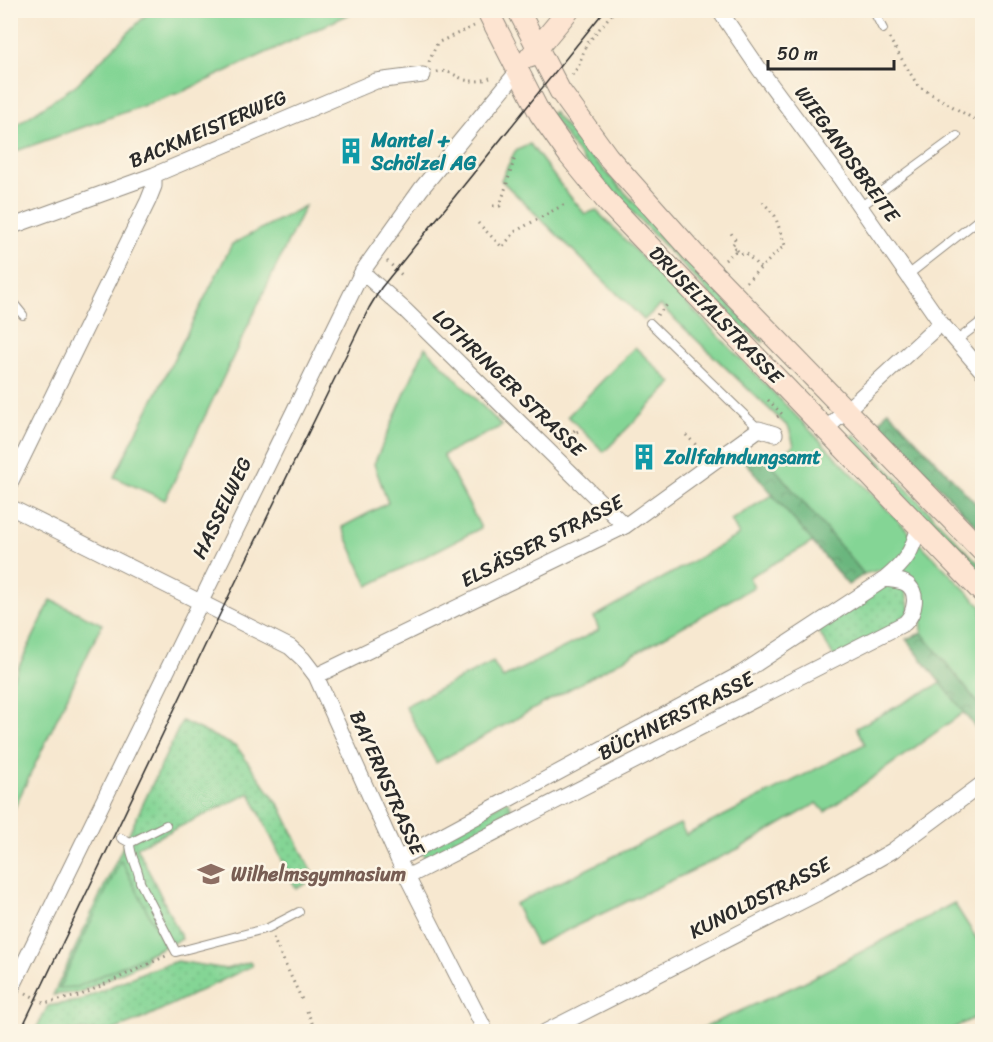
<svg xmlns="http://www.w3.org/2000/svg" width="993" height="1042" font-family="Sriracha,sans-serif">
	<defs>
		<pattern id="grass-dots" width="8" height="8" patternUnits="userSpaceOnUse" patternTransform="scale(1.5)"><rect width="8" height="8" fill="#84d595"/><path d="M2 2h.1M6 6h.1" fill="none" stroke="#72b781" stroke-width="1.8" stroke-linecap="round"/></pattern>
		<pattern id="forest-crowns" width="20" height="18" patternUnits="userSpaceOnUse" patternTransform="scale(1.5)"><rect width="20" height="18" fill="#6bb67e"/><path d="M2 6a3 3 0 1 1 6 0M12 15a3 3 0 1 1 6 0" fill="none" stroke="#589467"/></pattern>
	</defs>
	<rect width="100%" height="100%" fill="#fcf5e5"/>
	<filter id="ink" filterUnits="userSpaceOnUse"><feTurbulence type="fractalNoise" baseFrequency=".0167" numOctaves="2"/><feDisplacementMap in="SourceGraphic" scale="12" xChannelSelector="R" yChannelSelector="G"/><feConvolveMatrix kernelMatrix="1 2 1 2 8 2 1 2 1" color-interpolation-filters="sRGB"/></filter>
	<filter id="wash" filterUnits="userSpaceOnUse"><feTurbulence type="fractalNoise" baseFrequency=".008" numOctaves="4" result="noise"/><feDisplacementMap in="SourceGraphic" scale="24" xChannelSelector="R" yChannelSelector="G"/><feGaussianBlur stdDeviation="1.35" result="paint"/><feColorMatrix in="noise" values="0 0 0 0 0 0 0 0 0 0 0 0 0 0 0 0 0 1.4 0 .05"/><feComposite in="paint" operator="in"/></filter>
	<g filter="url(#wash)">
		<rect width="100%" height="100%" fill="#f7e8d0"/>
		<path fill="url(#grass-dots)" stroke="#588060" stroke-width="1.5" d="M553,112l36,42 175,187 -1,1 -28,-21 -152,-161 -34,-46z
			M854,434l128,133v11l-133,-139z
			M885,579l19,4 7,34 -76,42 -20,-34z
			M182,721l55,26 44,61 34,71 -19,10 -46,-96 -113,54 45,92 -34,15 -4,8 -64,30 -27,3z
			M507,800l10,21 -88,45 -9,-19z
			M177,961l49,8 24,-7 2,4 -110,53 -31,12h-76l13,-25 30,-5 68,-30z"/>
		<path fill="url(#forest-crowns)" stroke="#4b7054" stroke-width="1.5" d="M888,410l94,100v22l-103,-109z
			M760,451l104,123 -16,11 -105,-126z
			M922,633l60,75v28l-76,-97z"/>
		<path fill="#84d595" stroke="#588060" stroke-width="1.5" d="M150,11v-1l206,1 -172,80 -173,62v-24l66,-45z
			M530,144l33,44 22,26 11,-4 386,397v101l-60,-75 -2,-40 -15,-15 -22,-9 -19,5 -104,-123 24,3 10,-9 -5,-17 -129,-123 -16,15 -143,-140 14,-29z
			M305,206l-140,294 -51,-23 118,-233z
			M425,347l77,79 -59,29 38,73 -113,58 -26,-59 46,-24 -14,-39z
			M635,347l37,36 -68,69 -36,-36z
			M772,495l41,47 -64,35 5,10 -318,176 -31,-57 88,-44 10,16 96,-48 -5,-13 145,-82 -8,-15z
			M51,600l51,24 -91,191v-132z
			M941,683l23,29 -139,100 -8,-9 -77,45 -204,97 -21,-41 165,-80 6,11 179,-91 -9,-16z
			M121,860l44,86 -88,41 -18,1z
			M954,903l28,44v67l-34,17h-252l106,-48z"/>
	</g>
	<g filter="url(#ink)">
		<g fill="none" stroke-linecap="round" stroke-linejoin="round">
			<g stroke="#918a7e" stroke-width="10">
				<path id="lane" d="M873,10l10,19
					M860,207l97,-71
					M908,275l74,-58
					M10,299l13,16
					M650,323l109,106
					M956,341l26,-20
					M121,838l9,5c0,14 9,25 10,39l36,70 92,-24 31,-16
					M130,843l36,-18"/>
			</g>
			<g stroke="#918a7e" stroke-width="17">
				<path id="street" d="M719,10l41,60 80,108 101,145 41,48
					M10,227l144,-52 222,-94 47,-6
					M362,272l43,38 220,216
					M826,429l115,-106
					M10,483l138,-282 6,-15v-11
					M10,507l280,140 13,12 13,17 82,183 88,173
					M885,579c21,-17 27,-27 34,-53
					M316,676l309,-150 134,-97 16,5
					M398,859l344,-186 143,-94c6,1 14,1 20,4 15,8 10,30 0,40l-498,254
					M10,992l352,-720 59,-83 97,-118
					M545,1032l275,-140 72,-41 90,-67"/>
			</g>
			<g stroke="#918a7e" stroke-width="23">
				<path id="secondary" d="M487,10l53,104 29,41 40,49 373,388
					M518,10l42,81 48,66 88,99 286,295
					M530,57l39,-47"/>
			</g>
			<path stroke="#918a7e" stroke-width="3" stroke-dasharray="1.5 4.5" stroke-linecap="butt" d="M889,38l29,48 64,38
				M429,62l8,-19 37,-17
				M437,72c11,-3 18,4 28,8 9,2 17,1 25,-2
				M572,75l6,-8 8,-22 29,-35
				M493,206h7l15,-49
				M478,223l24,24 14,-16 49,-27
				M737,250l3,4 6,-1 15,16
				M725,260l12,-10 -5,-5 4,-4 -5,-8
				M387,261l16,15
				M746,282l39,-37 -10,-29 -12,-14
				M657,315l11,-11
				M768,400l14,14 -7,4
				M571,434l11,-4
				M686,435l17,17
				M560,443l15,-13 -2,-3
				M273,938l30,64
				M26,993l18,10 35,-7 87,-40
				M307,1011l9,21"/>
			<use href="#lane" stroke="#fff" stroke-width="8"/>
			<use href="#street" stroke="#fff" stroke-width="15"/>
			<use href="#secondary" stroke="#fde4d1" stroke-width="21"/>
			<path stroke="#2b2b2b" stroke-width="1.5" d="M20,1032l201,-420 148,-304 12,-20 224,-278"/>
		</g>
	</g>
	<defs>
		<g id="building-bare" transform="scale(2.07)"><path d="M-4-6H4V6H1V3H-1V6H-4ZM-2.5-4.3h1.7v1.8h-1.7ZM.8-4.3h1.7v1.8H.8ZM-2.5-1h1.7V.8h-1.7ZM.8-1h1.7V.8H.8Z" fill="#0f9aa8" stroke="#fcf5e5" stroke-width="2.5" paint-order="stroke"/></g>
		<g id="school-bare" transform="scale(2.07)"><path d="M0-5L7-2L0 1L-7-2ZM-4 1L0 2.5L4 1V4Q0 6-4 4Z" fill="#8d6e63" stroke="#fcf5e5" stroke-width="2.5" paint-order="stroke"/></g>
	</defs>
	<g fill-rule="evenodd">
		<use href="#building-bare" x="351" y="151"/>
		<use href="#building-bare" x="644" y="457"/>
		<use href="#school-bare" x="211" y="874"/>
	</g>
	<g text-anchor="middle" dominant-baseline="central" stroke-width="5" stroke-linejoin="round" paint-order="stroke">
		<g font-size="20" fill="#2b2b2b" stroke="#fcf5e5">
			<text transform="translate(208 129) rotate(-23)">BACKMEISTERWEG</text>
			<text transform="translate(847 154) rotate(54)">WIEGANDSBREITE</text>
			<text transform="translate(716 315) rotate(46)">DRUSELTALSTRASSE</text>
			<text transform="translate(509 383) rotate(44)">LOTHRINGER STRASSE</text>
			<text transform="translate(222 508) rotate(-64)">HASSELWEG</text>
			<text transform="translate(542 541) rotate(-27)">ELSÄSSER STRASSE</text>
			<text transform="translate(676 716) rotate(-27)">BÜCHNERSTRASSE</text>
			<text transform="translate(387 783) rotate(66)">BAYERNSTRASSE</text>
			<text transform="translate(760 898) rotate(-27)">KUNOLDSTRASSE</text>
		</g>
		<g font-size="20" font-weight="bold" fill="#0d838f" stroke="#fcf5e5" text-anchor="start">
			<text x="371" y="140">Mantel +<tspan x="371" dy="23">Schölzel AG</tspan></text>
			<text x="664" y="457">Zollfahndungsamt</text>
		</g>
		<g font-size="20" font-weight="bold" fill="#785e54" stroke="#fcf5e5" text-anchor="start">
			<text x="231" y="874">Wilhelmsgymnasium</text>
		</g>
	</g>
	<rect width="993" height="1042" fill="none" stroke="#fcf5e5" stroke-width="36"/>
	<path d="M768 60v9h126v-9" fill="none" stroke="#2b2b2b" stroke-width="3"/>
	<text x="777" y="60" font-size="18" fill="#2b2b2b" stroke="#fcf5e5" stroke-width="4.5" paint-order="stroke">50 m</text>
</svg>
